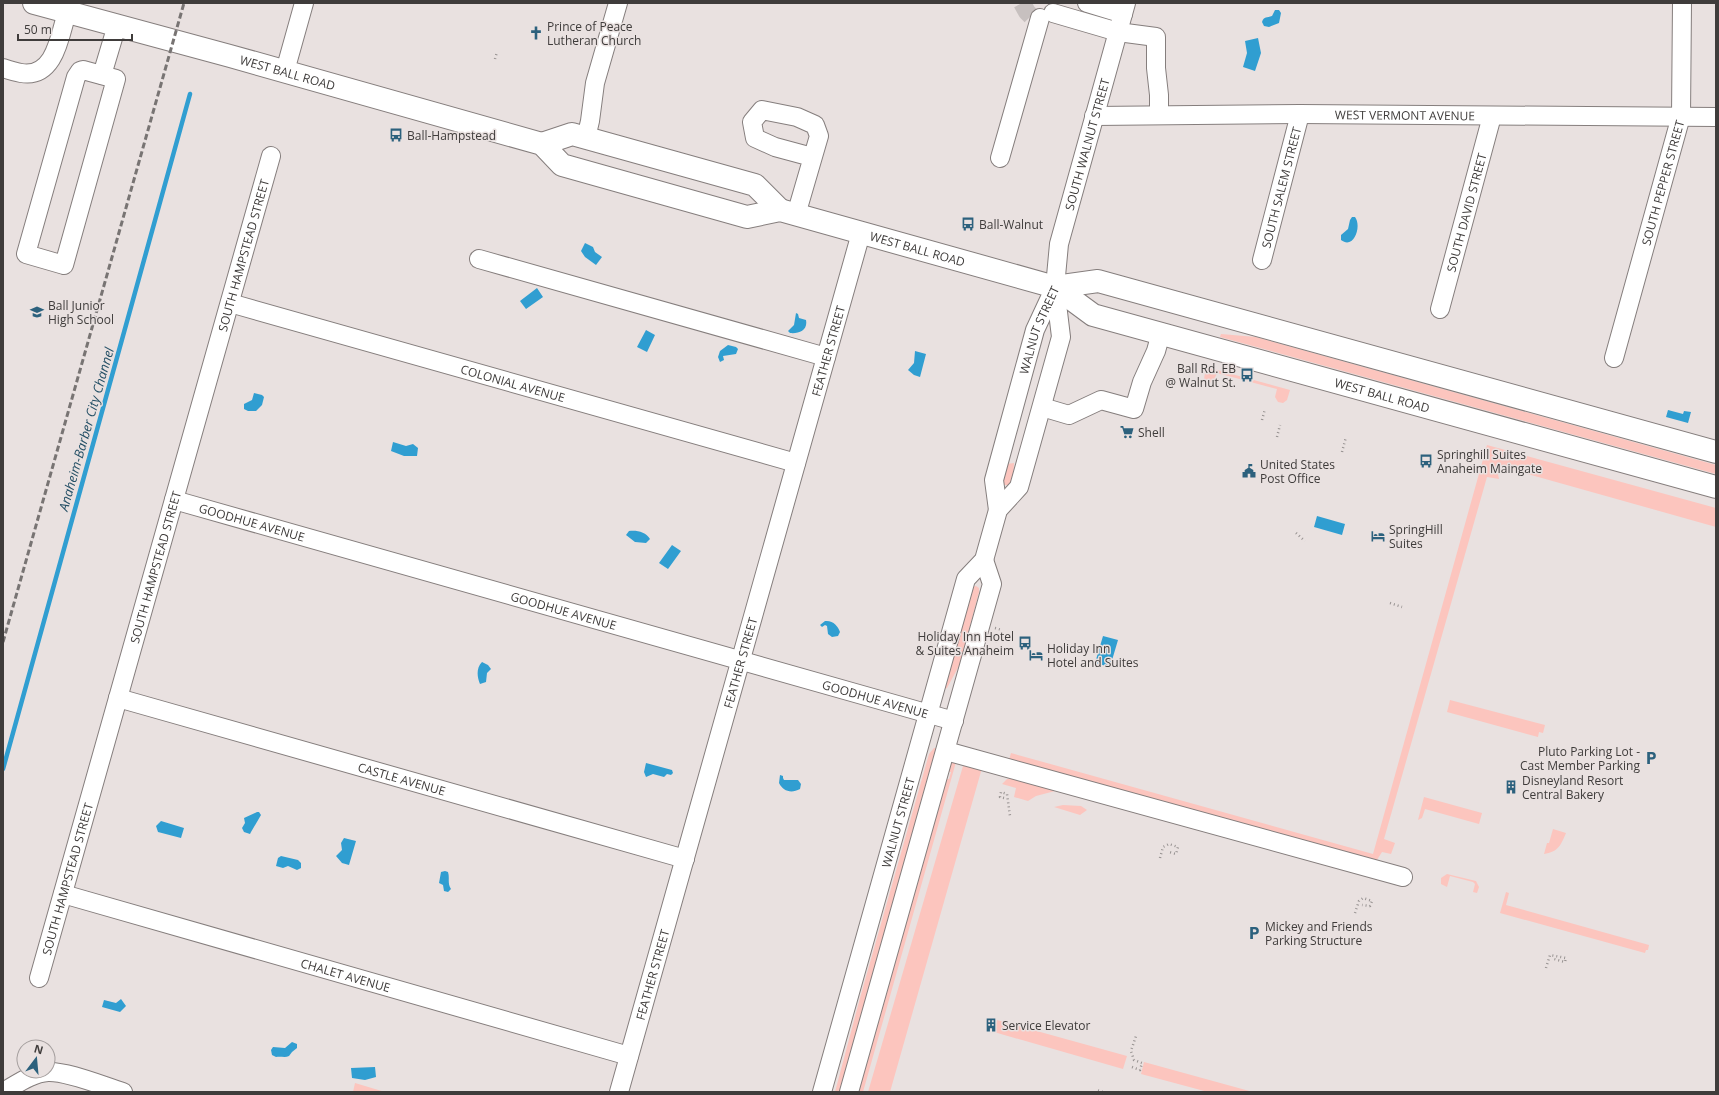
<svg xmlns="http://www.w3.org/2000/svg" width="1719" height="1095" font-family="'Open Sans',sans-serif">
	<rect width="100%" height="100%" fill="#e9e1e0"/>
	<path fill="#fcc5be" d="M1221,334l35,3 460,128v9l-496,-137z
		M1206,367l84,23 -3,10 -4,3 -5,-1 -3,-5 2,-8 -60,-16 -4,9 -5,1 -4,-4z
		M1487,445l229,63v19l-220,-62 3,14 -12,-2 -103,362 11,4 -4,11 -9,-2 -7,11 -366,-103 2,-7 362,101z
		M1014,463l-1,19 -4,3h-5l-2,-3 4,-18z
		M976,586l3,2v4l-19,72 -13,24 -3,1 28,-102z
		M1450,700l95,25 -2,8 -4,-1 -1,5 -91,-25z
		M934,748h3l-95,344h-7l25,-94 69,-244z
		M956,762l-93,330h-6l87,-313h5l2,-7h-3l2,-9z
		M963,766l19,2 -92,324h-22z
		M1007,779h9l39,12 -19,5 -8,5 -14,-4 2,-9 -14,-4z
		M1424,797l58,16 -3,11 -54,-15 -3,9 -4,2z
		M1063,805l18,1 6,4 -7,5 -26,-8z
		M1553,829l13,4c-5,12 -8,19 -22,21l3,-11h2z
		M1447,874l29,7 3,6 -2,6 -4,-1 2,-8 -2,-2 -23,-6 -3,11 -6,-3v-6z
		M1506,892l3,1 -3,12 143,40 -1,5h-2l-1,3 -145,-40z
		M997,1020l130,36 -4,13 -129,-37z
		M1144,1062l109,30h-45l-67,-18z
		M355,1083l30,9h-32z"/>
	<path fill="#309ed1" d="M1275,10h4l2,3 -2,10 -10,4 -5,-1 -2,-4c2,-6 5,-4 10,-6z
		M1258,38l3,15 -6,18 -12,-4 4,-14 -2,-12z
		M1352,217h3c7,9 -1,33 -14,23v-5l7,-6 2,-9z
		M585,243l8,4 2,5 7,5 -6,8 -11,-8 -4,-6z
		M537,288l6,9 -17,12 -6,-8z
		M796,313l2,1 1,4 7,2c2,10 -7,14 -16,13l-2,-2 6,-6z
		M646,330l9,5 -8,17 -10,-5z
		M728,345l8,2 2,2 -2,5 -13,2 1,4 -4,2 -2,-5 2,-6z
		M915,351l11,3 -6,23 -6,-2 -6,-5 6,-7z
		M254,393l8,2 2,2 -2,8 -6,6h-8l-4,-2v-5l8,-4z
		M1668,410l15,4 1,-3 7,1 -3,11 -22,-6z
		M393,442l13,4 7,-2 5,4 -1,8h-13l-13,-5z
		M1317,516l28,8 -3,11 -28,-8z
		M629,531c8,-1 17,1 21,8l-4,4 -11,-1 -9,-7z
		M672,545l9,6 -13,18 -9,-6z
		M825,621c8,-1 13,5 15,11l-2,4 -6,1 -4,-3 -1,-8 -2,-1 -3,2 -2,-2z
		M1103,636l15,4 -8,27 -15,-4z
		M482,662l6,3 3,4 -4,4 -1,9 -6,2c-3,-7 -4,-16 2,-22z
		M646,763l26,7 1,3 -2,2 -4,-1 -3,3 -11,-3 -7,3 -2,-5z
		M780,775l3,1v2l1,2h14l3,4 -1,5c-9,5 -17,2 -21,-6z
		M257,812h2l2,3 -10,17 -1,2 -6,-2 -2,-4 3,-5 -1,-5z
		M161,821l23,7 -3,10 -23,-6 -2,-6z
		M344,838l12,3 -7,24 -7,-2 -6,-7 6,-6 -1,-7z
		M281,856l17,4 3,3v5l-4,2 -9,-4 -5,2 -7,-2 2,-8z
		M445,871l3,1c2,6 -1,11 3,17l-3,3 -4,-1 -1,-6 -4,-2 2,-11z
		M121,999l5,7 -6,6 -18,-5 2,-7 12,3z
		M292,1042l5,2v4l-5,4 -3,4c-4,2 -8,0 -13,1l-4,-2 -1,-5 2,-3 12,1z
		M375,1067l1,10 -11,3 -13,-2 -1,-10z"/>
	<g fill="none" stroke-linecap="round" stroke-linejoin="round">
		<path stroke="#309ed1" stroke-width="4.5" d="M3,769l187,-675"/>
		<path stroke="#c7c0bf" stroke-width="18" stroke-dasharray="18 9" stroke-linecap="butt" d="M1022,3l5,9 4,4"/>
		<g stroke="#857e7d" stroke-width="20">
			<g id="minor">
				<path d="M1087,3l36,11"/>
				<path d="M1053,13l65,19 38,5v31l3,27v20"/>
				<path d="M3,68c6,2 12,4 18,5 34,6 39,-38 46,-61"/>
				<path d="M83,70l33,9 -52,186 -38,-11 50,-177 4,-6z"/>
				<path d="M285,71l19,-68"/>
				<path d="M102,75l15,-50"/>
				<path id="s1" d="M1094,116l206,-2 416,3"/>
				<path d="M586,138l4,-17 5,-38 23,-80"/>
				<path d="M1000,158l40,-140"/>
				<path d="M796,215l23,-79 -4,-11 -18,-8 -35,-7 -10,12 3,16 20,9 37,10"/>
				<path d="M479,259l347,98"/>
				<path id="s2" d="M1262,260l38,-146"/>
				<path id="s3" d="M230,303l566,160"/>
				<path id="s4" d="M1440,309l52,-193"/>
				<path id="s5" d="M1614,358l67,-242 1,-113"/>
				<path d="M1042,407l27,8 32,-15 33,9 8,-27 14,-31 5,-18"/>
				<path id="s6" d="M174,500l780,221"/>
				<path id="s7" d="M998,510l-4,-30 41,-150 20,-43"/>
				<path id="s8" d="M118,698l567,161"/>
				<path d="M946,751l457,126"/>
				<path id="s9" d="M63,894l566,162"/>
				<path id="s10" d="M39,978l232,-822"/>
				<path d="M3,1092c14,-8 29,-19 45,-20 19,-1 55,14 75,20"/>
				<path id="s11" d="M619,1092l242,-859"/>
				<path id="s12" d="M822,1092l144,-513 18,-19 14,-50 21,-23 42,-150 -6,-50 4,-43 67,-241"/>
				<path d="M849,1092l143,-508 -8,-24"/>
			</g>
		</g>
		<g stroke="#857e7d" stroke-width="24">
			<g id="major">
				<path id="s13" d="M34,3l196,53 312,88 20,21 185,52 33,-7 275,77 38,28 623,172"/>
				<path d="M542,144l30,-10 183,51 25,25"/>
				<path d="M1055,287l43,-6 618,171"/>
			</g>
		</g>
		<path stroke="#979291" stroke-width="2.5" stroke-dasharray="1 3" stroke-linecap="butt" d="M495,59l2,-7
			M1262,420l3,-11
			M1277,437l3,-12
			M1342,452l4,-15
			M1296,533l9,8
			M1390,603l12,4
			M995,628l7,2
			M992,640l7,2
			M1004,798l-4,-1 1,-5 6,2 3,22
			M1160,858l3,-11 6,-3 9,3 -2,7 -7,-2
			M1355,913l4,-12 4,-3 9,3 -2,5 -8,-1
			M1546,968l4,-13 16,3 -1,4 -11,-3
			M1132,1067l8,3 2,-7 -8,-3 -3,-9 5,-15
			M1096,1092v-2l7,2"/>
		<use href="#minor" stroke="#fff" stroke-width="18"/>
		<use href="#major" stroke="#fff" stroke-width="22"/>
		<path stroke="#787473" stroke-width="3" stroke-dasharray="6 3" stroke-linecap="butt" d="M3,642l181,-639"/>
	</g>
	<defs>
		<g id="church-bare" transform="scale(1.08)"><path d="M-1.2-6h2.4v3.5h3.3v2.4h-3.3V6h-2.4V-.1h-3.3v-2.4h3.3Z" fill="#2c617d" stroke="#e9e1e0" stroke-width="2.5" paint-order="stroke"/></g>
		<g id="bus-bare" transform="scale(1.08)"><path d="M-5-6H5V4H4V6H2V4H-2V6H-4V4H-5ZM-3.5-4V0h7V-4ZM-3.5 1.2v1.5H-2V1.2ZM2 1.2v1.5H3.5V1.2Z" fill="#2c617d" stroke="#e9e1e0" stroke-width="2.5" paint-order="stroke"/></g>
		<g id="school-bare" transform="scale(1.08)"><path d="M0-5L7-2L0 1L-7-2ZM-4 1L0 2.5L4 1V4Q0 6-4 4Z" fill="#2c617d" stroke="#e9e1e0" stroke-width="2.5" paint-order="stroke"/></g>
		<g id="supermarket-bare" transform="scale(1.08)"><path d="M-6-5.5h2.5l.6 2H6L4.5 2H-2.5L-4.4-4H-6ZM-1.5 3.2a1.3 1.3 0 1 0 .1 0ZM3 3.2a1.3 1.3 0 1 0 .1 0Z" fill="#2c617d" stroke="#e9e1e0" stroke-width="2.5" paint-order="stroke"/></g>
		<g id="civic-bare" transform="scale(1.08)"><path d="M-.6-6.5H3V-4.5H.6V-3L4-1V1h2V6H-6V1h2V-1L-.6-3ZM-1.2 2.5V6h2.4V2.5Z" fill="#2c617d" stroke="#e9e1e0" stroke-width="2.5" paint-order="stroke"/></g>
		<g id="hotel-bare" transform="scale(1.08)"><path d="M-6-4.5h1.5V1H6V5H4.5V3h-9V5H-6ZM-4 0a1.8 1.8 0 1 1 3.6 0ZM.5 0V-2.5h3Q6-2.5 6 0Z" fill="#2c617d" stroke="#e9e1e0" stroke-width="2.5" paint-order="stroke"/></g>
		<g id="parking-bare" transform="scale(1.08)"><path d="M-3.5-5.5H1a3.5 3.5 0 0 1 0 7H-1V5.5H-3.5ZM-1-3.4V-.6H.8a1.4 1.4 0 0 0 0-2.8Z" fill="#2c617d" stroke="#e9e1e0" stroke-width="2.5" paint-order="stroke"/></g>
		<g id="building-bare" transform="scale(1.08)"><path d="M-4-6H4V6H1V3H-1V6H-4ZM-2.5-4.3h1.7v1.8h-1.7ZM.8-4.3h1.7v1.8H.8ZM-2.5-1h1.7V.8h-1.7ZM.8-1h1.7V.8H.8Z" fill="#2c617d" stroke="#e9e1e0" stroke-width="2.5" paint-order="stroke"/></g>
	</defs>
	<g fill-rule="evenodd">
		<use href="#church-bare" x="536" y="33"/>
		<use href="#bus-bare" x="396" y="135"/>
		<use href="#bus-bare" x="968" y="224"/>
		<use href="#school-bare" x="37" y="312"/>
		<use href="#bus-bare" x="1247" y="375"/>
		<use href="#supermarket-bare" x="1127" y="432"/>
		<use href="#bus-bare" x="1426" y="461"/>
		<use href="#civic-bare" x="1249" y="471"/>
		<use href="#hotel-bare" x="1378" y="536"/>
		<use href="#bus-bare" x="1025" y="643"/>
		<use href="#hotel-bare" x="1036" y="655"/>
		<use href="#parking-bare" x="1651" y="758"/>
		<use href="#building-bare" x="1511" y="787"/>
		<use href="#parking-bare" x="1254" y="933"/>
		<use href="#building-bare" x="991" y="1025"/>
	</g>
	<g text-anchor="middle" dominant-baseline="central" stroke-width="3" stroke-linejoin="round" paint-order="stroke">
		<g font-size="12" fill="#3f3c3b" stroke="#e9e1e0" text-anchor="start">
			<text x="547" y="26">Prince of Peace<tspan x="547" dy="14">Lutheran Church</tspan></text>
			<text x="407" y="135">Ball-Hampstead</text>
			<text x="979" y="224">Ball-Walnut</text>
			<text x="48" y="305">Ball Junior<tspan x="48" dy="14">High School</tspan></text>
			<text x="1236" y="368" text-anchor="end">Ball Rd. EB<tspan x="1236" dy="14">@ Walnut St.</tspan></text>
			<text x="1138" y="432">Shell</text>
			<text x="1437" y="454">Springhill Suites<tspan x="1437" dy="14">Anaheim Maingate</tspan></text>
			<text x="1260" y="464">United States<tspan x="1260" dy="14">Post Office</tspan></text>
			<text x="1389" y="529">SpringHill<tspan x="1389" dy="14">Suites</tspan></text>
			<text x="1014" y="636" text-anchor="end">Holiday Inn Hotel<tspan x="1014" dy="14">&amp; Suites Anaheim</tspan></text>
			<text x="1047" y="648">Holiday Inn<tspan x="1047" dy="14">Hotel and Suites</tspan></text>
			<text x="1640" y="751" text-anchor="end">Pluto Parking Lot -<tspan x="1640" dy="14">Cast Member Parking</tspan></text>
			<text x="1522" y="780">Disneyland Resort<tspan x="1522" dy="14">Central Bakery</tspan></text>
			<text x="1265" y="926">Mickey and Friends<tspan x="1265" dy="14">Parking Structure</tspan></text>
			<text x="1002" y="1025">Service Elevator</text>
		</g>
		<g font-size="12" fill="#3f3c3b" stroke="#e9e1e0">
			<text stroke="none"><textPath href="#s13" startOffset="263">WEST BALL ROAD</textPath></text>
			<text stroke="none"><textPath href="#s1" startOffset="311">WEST VERMONT AVENUE</textPath></text>
			<text stroke="none"><textPath href="#s12" startOffset="995">SOUTH WALNUT STREET</textPath></text>
			<text stroke="none"><textPath href="#s5" startOffset="182">SOUTH PEPPER STREET</textPath></text>
			<text stroke="none"><textPath href="#s2" startOffset="75">SOUTH SALEM STREET</textPath></text>
			<text stroke="none"><textPath href="#s4" startOffset="100">SOUTH DAVID STREET</textPath></text>
			<text stroke="none"><textPath href="#s13" startOffset="925">WEST BALL ROAD</textPath></text>
			<text stroke="none"><textPath href="#s10" startOffset="751">SOUTH HAMPSTEAD STREET</textPath></text>
			<text stroke="none"><textPath href="#s7" startOffset="187">WALNUT STREET</textPath></text>
			<text stroke="none"><textPath href="#s11" startOffset="770">FEATHER STREET</textPath></text>
			<text stroke="none"><textPath href="#s3" startOffset="294">COLONIAL AVENUE</textPath></text>
			<text stroke="none"><textPath href="#s13" startOffset="1415">WEST BALL ROAD</textPath></text>
			<text stroke="none"><textPath href="#s6" startOffset="81">GOODHUE AVENUE</textPath></text>
			<text stroke="none"><textPath href="#s10" startOffset="427">SOUTH HAMPSTEAD STREET</textPath></text>
			<text stroke="none"><textPath href="#s6" startOffset="405">GOODHUE AVENUE</textPath></text>
			<text stroke="none"><textPath href="#s11" startOffset="446">FEATHER STREET</textPath></text>
			<text stroke="none"><textPath href="#s6" startOffset="729">GOODHUE AVENUE</textPath></text>
			<text stroke="none"><textPath href="#s8" startOffset="295">CASTLE AVENUE</textPath></text>
			<text stroke="none"><textPath href="#s12" startOffset="280">WALNUT STREET</textPath></text>
			<text stroke="none"><textPath href="#s10" startOffset="103">SOUTH HAMPSTEAD STREET</textPath></text>
			<text stroke="none"><textPath href="#s11" startOffset="122">FEATHER STREET</textPath></text>
			<text stroke="none"><textPath href="#s9" startOffset="294">CHALET AVENUE</textPath></text>
		</g>
		<g font-size="13" font-style="italic" fill="#255066" stroke="#e9e1e0">
			<text transform="translate(86 429) rotate(-74)">Anaheim-Barber City Channel</text>
		</g>
	</g>
	<rect width="1719" height="1095" fill="none" stroke="#3f3c3b" stroke-width="8"/>
	<g transform="translate(36 1059) rotate(16)"><circle r="19" fill="#e9e1e0" stroke="#a59f9e"/>
	<path d="M0-3L7 15L0 10L-7 15Z" fill="#2c617d"/>
	<text y="-6" font-size="11" font-weight="bold" text-anchor="middle" fill="#3f3c3b">N</text>
	</g>
	<path d="M18 34v6h114v-6" fill="none" stroke="#3f3c3b" stroke-width="2"/>
	<text x="24" y="34" font-size="12" fill="#3f3c3b" stroke="#e9e1e0" stroke-width="3" paint-order="stroke">50 m</text>
</svg>
